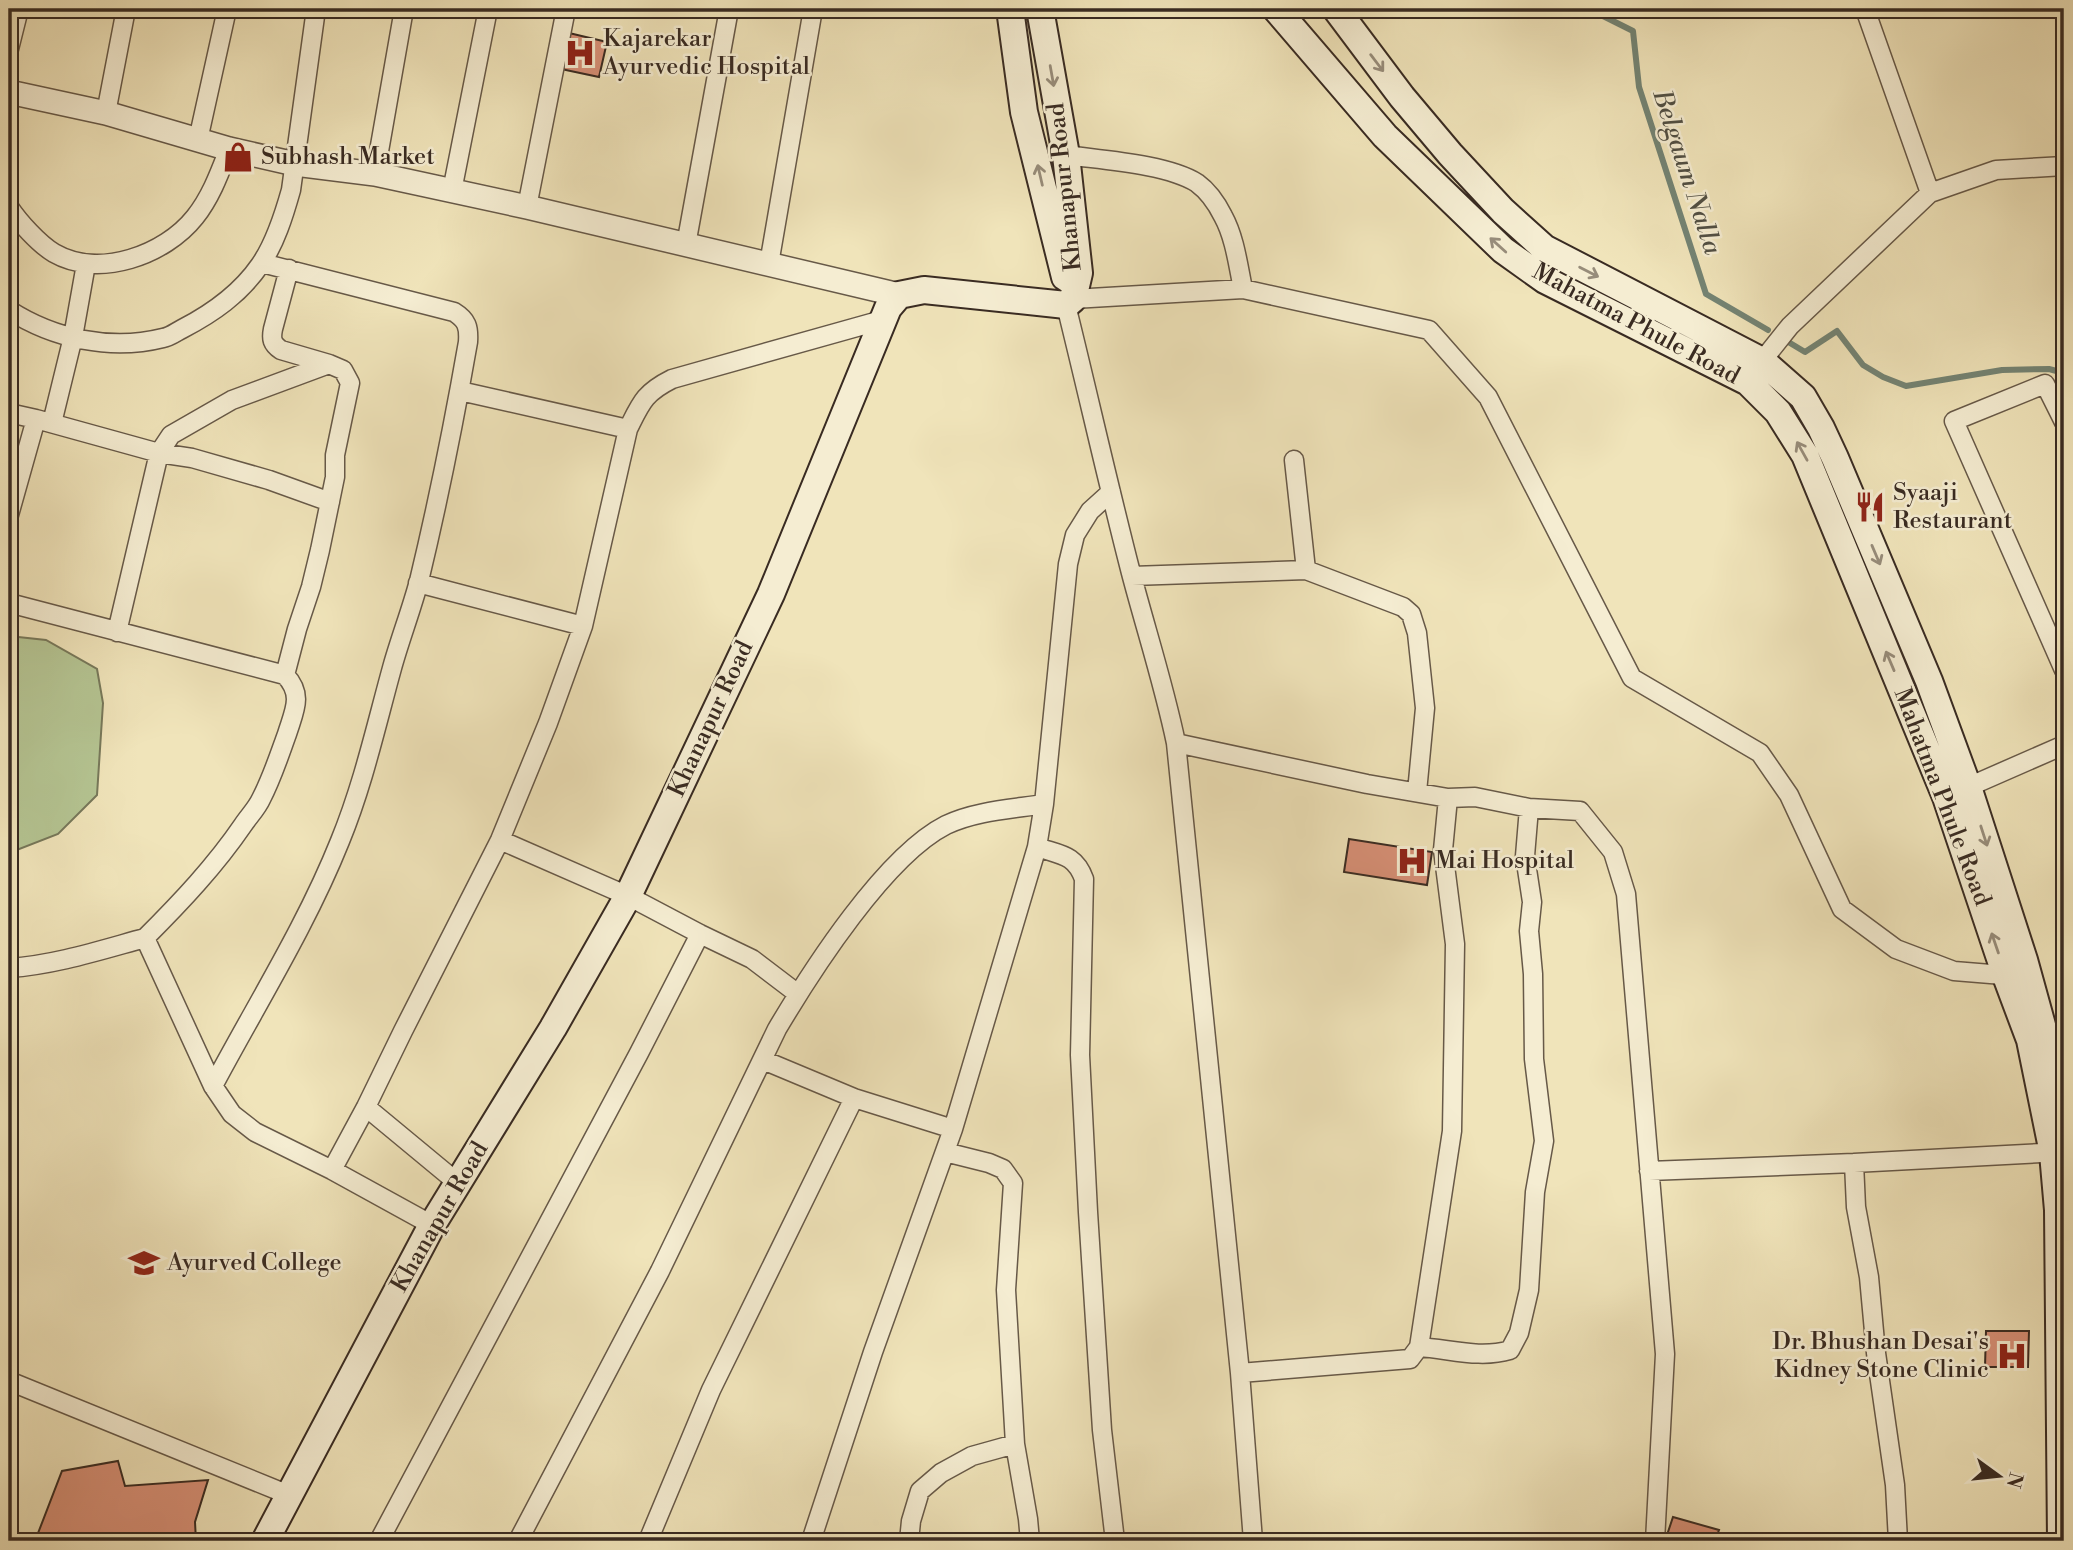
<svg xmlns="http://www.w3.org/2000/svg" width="2073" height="1550" font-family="'Libre Bodoni',serif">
	<rect width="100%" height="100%" fill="#f0e4ba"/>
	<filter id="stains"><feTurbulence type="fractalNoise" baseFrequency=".00286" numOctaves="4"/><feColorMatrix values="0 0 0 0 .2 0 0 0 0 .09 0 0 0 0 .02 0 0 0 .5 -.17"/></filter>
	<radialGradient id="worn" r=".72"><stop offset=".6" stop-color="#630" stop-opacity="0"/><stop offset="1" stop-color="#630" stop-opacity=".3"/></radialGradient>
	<path fill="#b5c593" stroke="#77785a" stroke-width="2" d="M9,636l37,4 51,29 6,34 -6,92 -39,39 -49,19z"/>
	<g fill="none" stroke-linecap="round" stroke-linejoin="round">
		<path stroke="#748474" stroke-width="6" d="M1600,9l1,6 32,16 6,56 67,207 62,36
			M1790,343l15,9 32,-21 26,34 20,12 23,9 96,-16 47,-1 15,4"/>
	</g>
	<path fill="#d89077" stroke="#392b22" stroke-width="2" d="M569,33l38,9 -8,35 -38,-8z
		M1349,839l83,13 -5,33 -83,-13z
		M1986,1331h43l-1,36h-43z
		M118,1461l7,25 83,-6 -13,42 1,19h-161l27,-70z
		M1673,1517l46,13 -4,11h-50z"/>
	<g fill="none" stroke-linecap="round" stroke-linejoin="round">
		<g stroke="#675948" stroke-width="21">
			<path id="minor" d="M1865,9l65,184 66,-23 68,-4
				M9,49l10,-40
				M106,113l20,-104
				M198,140l29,-131
				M1066,155c35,5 101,9 131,28 11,8 20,21 26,33 12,22 15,49 20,73
				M375,174l29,-165
				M452,191l36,-182
				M9,207c10,15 30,37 45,46 45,26 111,2 141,-36 16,-20 25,-45 34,-68
				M527,207l39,-198
				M686,245l43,-236
				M769,264l44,-255
				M1073,299l170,-10 186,41 59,67 144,281 128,75 29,42 53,114 54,40 58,22 61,5
				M1066,305c22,89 42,179 65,268 15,57 33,112 45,170l64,630 13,168
				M9,310c45,29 102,41 154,28 7,-1 13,-6 19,-9 31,-16 58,-35 78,-64 15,-21 24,-50 31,-75l25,-181
				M1762,361l28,-35 140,-133
				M460,391l168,38
				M9,413l27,6 123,34 33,5 77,22 61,22
				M2064,422l-19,-38 -91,37 110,249
				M52,423l21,-86 13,-73
				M1294,460l12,110 97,37 8,7 6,19 8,75 -8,84
				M9,515l27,-96
				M1132,576l174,-6
				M418,583l165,43
				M9,603l276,72c19,20 9,36 2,59 -8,22 -15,44 -26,65 -4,9 -12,17 -18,26 -28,41 -62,77 -98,113
				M117,632l42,-179 12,-18 61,-35 97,-36
				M285,675l12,-46 14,-42 9,-37 15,-73v-22l15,-72 -7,-13 -14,-6 -48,-14c-9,-6 -10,-11 -8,-21l16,-60
				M1176,743l191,41 81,14 27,-1 54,11 51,3 33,41 13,42 39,460 -10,187
				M1959,791l105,-46
				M1448,798l-5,52 12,94 -3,187 -33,216c31,2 61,12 91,3l9,-17 10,-43 6,-98 9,-51 -10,-82 -1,-85 -4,-43 3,-29 -7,-46 4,-48
				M500,840l128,56 72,38 52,25 46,35
				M1037,847c23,8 38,7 47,32l-4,176 8,157 14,218 13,111
				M9,968c46,-3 92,-18 136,-30l68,148 19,28 23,18 77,38 100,55
				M763,1060l91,38 99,31
				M213,1086c43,-81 93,-160 127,-245 23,-56 36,-115 52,-173 8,-29 19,-57 27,-87 19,-79 35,-159 49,-239 1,-15 -1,-22 -14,-30l-192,-49
				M366,1107l93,77
				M945,1152l44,11 14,6 10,14 -7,107 9,154 13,75 2,22
				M1854,1163l207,-11
				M332,1170l34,-63 37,-76 97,-191 48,-117 35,-97 45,-197c13,-26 16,-36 44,-50l210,-59
				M1649,1171l205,-8 2,44 13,70 7,76 19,132 3,56
				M1240,1373l170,-14 9,-12
				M9,1381l280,114
				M379,1541l260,-488 61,-119
				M518,1541l142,-270 117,-242c35,-59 108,-173 169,-204 29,-14 66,-16 98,-21
				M648,1541l63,-151 143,-292
				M811,1541l62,-189 80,-223 84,-282 7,-43 24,-240 7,-29 15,-24 21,-19
				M909,1541l2,-20 9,-30 21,-18 31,-17 43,-12"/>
		</g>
		<g stroke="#675948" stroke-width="26">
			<path id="tertiary" d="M9,92l97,21 123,36 66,15 80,10 152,33 372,88"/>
		</g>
		<g stroke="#392b22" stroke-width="30">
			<path id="secondary" d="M1010,9l14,103 41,165 6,4
				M1276,9l109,127 118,114 42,30 203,102 30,30 27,43 141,342 60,179 24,64 23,113 5,57 3,331
				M1336,9l66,88 48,57 53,57 41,37 218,113 41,36 18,31 14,30 94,223 39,106 56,173 40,145
				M265,1541l167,-316 121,-197 75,-132 143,-302 117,-286 11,-13 25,-5 142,15 7,-6 6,-26 -13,-118 -26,-146"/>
		</g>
		<use href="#minor" stroke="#f5edd2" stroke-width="18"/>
		<use href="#tertiary" stroke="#f5edd2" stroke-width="23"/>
		<use href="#secondary" stroke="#f5edd2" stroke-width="26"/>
	</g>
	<defs><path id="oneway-shaft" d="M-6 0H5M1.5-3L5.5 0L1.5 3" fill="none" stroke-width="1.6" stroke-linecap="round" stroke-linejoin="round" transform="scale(1.75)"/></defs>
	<g stroke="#978c7a">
		<use href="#oneway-shaft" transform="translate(1377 63) rotate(53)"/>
		<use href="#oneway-shaft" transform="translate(1052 76) rotate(80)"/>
		<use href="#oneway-shaft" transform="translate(1040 175) rotate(-103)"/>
		<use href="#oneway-shaft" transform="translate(1498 245) rotate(-138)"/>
		<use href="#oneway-shaft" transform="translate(1589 272) rotate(27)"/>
		<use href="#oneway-shaft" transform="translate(1802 451) rotate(-119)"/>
		<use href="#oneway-shaft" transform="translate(1876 555) rotate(67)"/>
		<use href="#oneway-shaft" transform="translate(1890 661) rotate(-113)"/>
		<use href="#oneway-shaft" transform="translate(1984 836) rotate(72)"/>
		<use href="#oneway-shaft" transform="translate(1995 943) rotate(-109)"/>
	</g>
	<defs>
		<g id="hospital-bare" transform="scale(2.415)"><path d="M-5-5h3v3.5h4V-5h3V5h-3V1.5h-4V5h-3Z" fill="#8f2418" stroke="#f5edd2" stroke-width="2.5" paint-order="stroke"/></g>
		<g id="shop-bare" transform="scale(2.415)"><path d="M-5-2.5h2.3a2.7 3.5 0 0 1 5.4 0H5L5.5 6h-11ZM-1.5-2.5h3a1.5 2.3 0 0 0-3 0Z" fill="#8f2418" stroke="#f5edd2" stroke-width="2.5" paint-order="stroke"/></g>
		<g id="restaurant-bare" transform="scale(2.415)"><path d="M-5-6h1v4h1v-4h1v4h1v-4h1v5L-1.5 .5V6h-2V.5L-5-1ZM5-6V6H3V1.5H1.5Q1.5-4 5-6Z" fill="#8f2418" stroke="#f5edd2" stroke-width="2.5" paint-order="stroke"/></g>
		<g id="university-bare" transform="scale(2.415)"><path d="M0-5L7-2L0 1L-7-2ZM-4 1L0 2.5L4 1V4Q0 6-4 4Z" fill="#8f2418" stroke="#f5edd2" stroke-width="2.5" paint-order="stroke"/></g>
	</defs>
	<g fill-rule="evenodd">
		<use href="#hospital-bare" x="580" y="53"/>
		<use href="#shop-bare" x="238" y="157"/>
		<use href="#restaurant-bare" x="1870" y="507"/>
		<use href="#hospital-bare" x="1412" y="861"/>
		<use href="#university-bare" x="144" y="1263"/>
		<use href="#hospital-bare" x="2012" y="1356"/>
	</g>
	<g text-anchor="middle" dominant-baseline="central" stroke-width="5" stroke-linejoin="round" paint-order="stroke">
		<g font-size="24" fill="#392b22" stroke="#f5edd2" text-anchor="start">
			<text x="603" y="39">Kajarekar<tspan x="603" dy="28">Ayurvedic Hospital</tspan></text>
			<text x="261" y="157">Subhash Market</text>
			<text x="1893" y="493">Syaaji<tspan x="1893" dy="28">Restaurant</tspan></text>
			<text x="1435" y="861">Mai Hospital</text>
			<text x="167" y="1263">Ayurved College</text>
			<text x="1989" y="1342" text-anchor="end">Dr. Bhushan Desai's<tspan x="1989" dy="28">Kidney Stone Clinic</tspan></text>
		</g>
		<g font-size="24" fill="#392b22" stroke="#f5edd2">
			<text transform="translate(1065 187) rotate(-96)">Khanapur Road</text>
			<text transform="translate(1636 324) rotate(28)">Mahatma Phule Road</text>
			<text transform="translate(711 719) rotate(-65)">Khanapur Road</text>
			<text transform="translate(1942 797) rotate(69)">Mahatma Phule Road</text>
			<text transform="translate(440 1217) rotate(-60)">Khanapur Road</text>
		</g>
		<g font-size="26" font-style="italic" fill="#525044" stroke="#f5edd2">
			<text transform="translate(1687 172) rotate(72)">Belgaum Nalla</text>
		</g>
	</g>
	<rect width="2073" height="1550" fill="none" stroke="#f0e4ba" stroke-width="35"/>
	<rect x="10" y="10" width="2052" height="1529" fill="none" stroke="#392b22" stroke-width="3.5"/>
	<rect x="18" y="18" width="2038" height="1515" fill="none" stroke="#392b22" stroke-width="2"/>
	<g transform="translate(1999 1476) rotate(105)" stroke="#f5edd2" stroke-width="5" paint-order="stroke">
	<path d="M0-5L12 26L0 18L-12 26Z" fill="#392b22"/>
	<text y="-10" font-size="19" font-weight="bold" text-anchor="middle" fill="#392b22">N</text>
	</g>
	<rect width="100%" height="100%" filter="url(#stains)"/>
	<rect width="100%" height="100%" fill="url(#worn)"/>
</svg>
